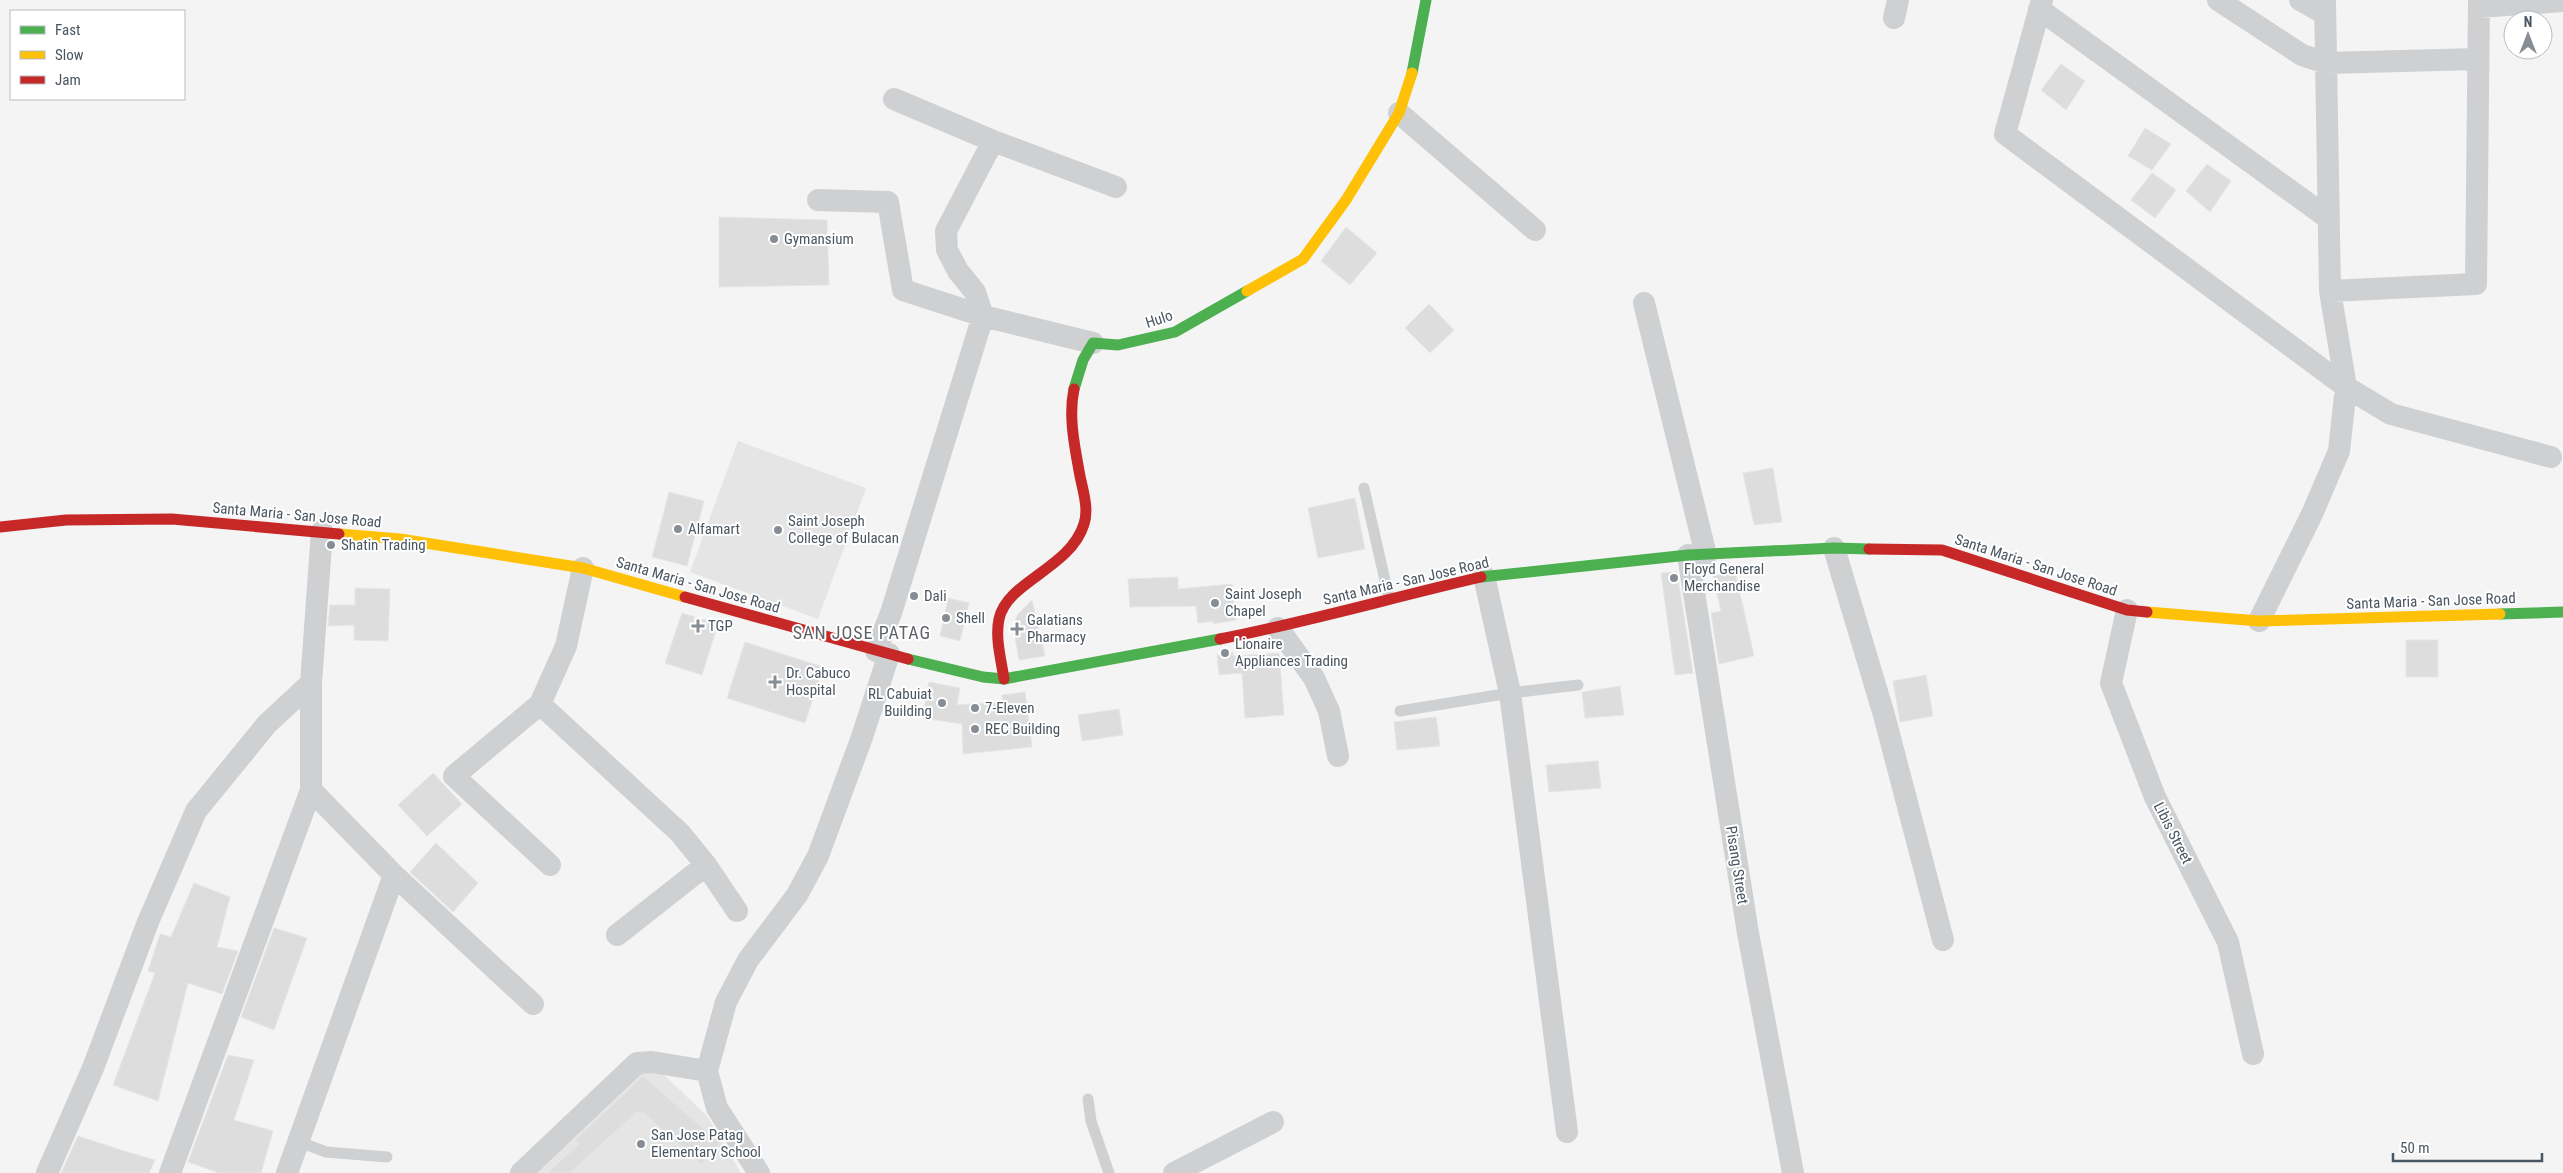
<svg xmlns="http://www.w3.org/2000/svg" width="2563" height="1173" font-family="'Roboto Condensed',sans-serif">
	<rect width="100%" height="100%" fill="#f4f4f4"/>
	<path fill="#e6e5e6" d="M738,441l128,47 -48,131 -128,-47z
		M634,1067l23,1 50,48 34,57h-212z"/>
	<path fill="#ddddde" stroke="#e5e6e7" d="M2061,64l24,17 -19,29 -25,-20z
		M2145,128l26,16 -19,26 -24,-14z
		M2207,164l24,17 -21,31 -24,-21z
		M2152,173l24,17 -21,28 -24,-18z
		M719,217l108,3 2,65 -110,2z
		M1346,227l31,26 -27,32 -29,-24z
		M1429,304l25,26 -24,23 -25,-25z
		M1773,468l9,54 -28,3 -11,-52z
		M669,492l35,9 -17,65 -35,-9z
		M1355,498l10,51 -47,9 -10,-50z
		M1735,571l19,85 -35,8 -8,-51 10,-2 -8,-35z
		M1677,572l16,101 -18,2 -14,-102z
		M1178,577v12l54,-5 4,36 -23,4v-3l-15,2 -2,-17 -66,1 -2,-28z
		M355,588l35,1 -2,52 -34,-1v-15l-26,1 2,-21h25z
		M948,598l21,5 -9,38 -20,-5z
		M1032,600l13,56 -26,4 -5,-28 1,-11 3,-7z
		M682,613l36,11 -16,51 -37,-12z
		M2406,640h32v37h-32z
		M745,642l78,25 -18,56 -78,-25z
		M1233,652v4l46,-3 5,62 -39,3 -3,-45 -23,2 -2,-20z
		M1926,675l7,41 -33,6 -7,-41z
		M929,682l31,6 -3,17 46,-3 -1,-7 23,-3 7,55 -69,7 -1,-30 -39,-6z
		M1620,686l4,29 -39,3 -3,-26z
		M1119,709l4,26 -41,6 -4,-26z
		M1436,717l4,29 -43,4 -3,-28z
		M1598,761l3,27 -52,4 -3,-27z
		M433,773l29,31 -35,32 -29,-31z
		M436,843l42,40 -25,29 -43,-40z
		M194,883l36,14 -13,50 21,4 -16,43 -34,-11 -30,118 -45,-16 42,-112 -7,-2 12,-37 11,3z
		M274,928l33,10 -33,92 -33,-13z
		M228,1055l26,5 -20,60 39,11 -12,42h-42l-31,-11z
		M643,1076l77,67 -19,21 -58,-52 -1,2 -4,-3 -68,62h-23l32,-29 -4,-4z
		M78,1136l43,14 34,10 -6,13h-88z"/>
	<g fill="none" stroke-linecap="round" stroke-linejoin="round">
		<path stroke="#ced0d2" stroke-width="11" d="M1364,488l25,110
			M1400,711l110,-18 68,-8
			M1088,1099l3,22 18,52
			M297,1141l29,11 61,5"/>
		<path stroke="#ced0d2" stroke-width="22" d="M2042,0l-37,134 341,253 45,27 160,43
			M2218,0l84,55 24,8 151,-4
			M2300,0l25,14
			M2479,7l84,-6
			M2039,9l289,209
			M1894,18l4,-18
			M894,99l99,42
			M1399,113l136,117
			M818,200l70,2 15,88 80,26 -92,297 -15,38
			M2330,291l146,-7 3,-284
			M1644,303l62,252
			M1093,343l-110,-27 -8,-24 -17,-21 -11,-21 -1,-19 47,-90 123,46
			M1834,548l50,167 59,225
			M1688,555l60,378 45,240
			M1484,576l26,117 57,439
			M2127,610l-16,73 44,114 73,145 25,112
			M2259,621l53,-107 27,-63 7,-64 -16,-96 -5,-291
			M1278,628l36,50 15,33 9,45
			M540,704l140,129 26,32 31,46
			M550,865l-96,-89 86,-72 26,-58 17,-78
			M394,875l139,129
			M617,935l89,-70
			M47,1173l46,-105 55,-146 48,-111 71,-87 44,-41
			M170,1173l141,-383v-107l11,-152
			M287,1173l107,-298 -83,-85
			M521,1173l116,-110 15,-1 55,9
			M759,1173l-42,-65 -10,-37 19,-69 22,-42 49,-65 21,-39 44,-119 27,-83
			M1174,1173l99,-51"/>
		<path stroke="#4caf50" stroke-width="11" d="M1412,73l14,-73
			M1074,389l9,-29 10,-17 25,2 57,-13 72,-41
			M1481,577l207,-22 146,-7 35,1
			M2500,614l63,-2
			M908,659l75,18 21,2 216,-40"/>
		<path stroke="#ffc107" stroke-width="11" d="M1247,291l56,-32 43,-59 53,-87 13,-40
			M339,534l61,5 183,29 102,29
			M2147,612l112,9 241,-7"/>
		<path stroke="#c62828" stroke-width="11" d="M0,527l66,-7 106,-1 167,15
			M1869,549l73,1 185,60 20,2
			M685,597l223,62
			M1220,639c88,-17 174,-42 261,-62
			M1004,679c-3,-20 -9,-41 -5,-60 8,-38 71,-50 85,-95 5,-15 -1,-33 -4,-48 -5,-28 -12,-59 -6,-87"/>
	</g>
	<g fill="#868d94" stroke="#fff" stroke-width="2">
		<circle cx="774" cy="239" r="5"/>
		<circle cx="678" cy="529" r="5"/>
		<circle cx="778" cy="530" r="5"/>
		<circle cx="331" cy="545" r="5"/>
		<circle cx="1674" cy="578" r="5"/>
		<circle cx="914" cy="596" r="5"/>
		<circle cx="1215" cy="603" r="5"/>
		<circle cx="946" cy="618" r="5"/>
		<path d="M695.5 618.5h5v5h5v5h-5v5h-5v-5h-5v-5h5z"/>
		<path d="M1014.5 621.5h5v5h5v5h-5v5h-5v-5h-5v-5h5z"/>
		<circle cx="1225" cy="653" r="5"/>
		<path d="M772.5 674.5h5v5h5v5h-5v5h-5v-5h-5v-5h5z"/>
		<circle cx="942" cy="703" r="5"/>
		<circle cx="975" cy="708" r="5"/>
		<circle cx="975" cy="729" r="5"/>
		<circle cx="641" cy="1144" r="5"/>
	</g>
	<g text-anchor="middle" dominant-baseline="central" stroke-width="4" stroke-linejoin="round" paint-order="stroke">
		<g font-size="15" fill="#4a5661" stroke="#fff" text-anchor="start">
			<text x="784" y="239">Gymansium</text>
			<text x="788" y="521">Saint Joseph<tspan x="788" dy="17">College of Bulacan</tspan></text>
			<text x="688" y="529">Alfamart</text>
			<text x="341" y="545">Shatin Trading</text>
			<text x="1684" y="569">Floyd General<tspan x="1684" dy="17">Merchandise</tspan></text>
			<text x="1225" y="594">Saint Joseph<tspan x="1225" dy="17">Chapel</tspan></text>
			<text x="924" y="596">Dali</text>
			<text x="956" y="618">Shell</text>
			<text x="1027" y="620">Galatians<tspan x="1027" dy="17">Pharmacy</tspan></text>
			<text x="708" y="626">TGP</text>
			<text x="1235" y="644">Lionaire<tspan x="1235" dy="17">Appliances Trading</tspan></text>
			<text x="786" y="673">Dr. Cabuco<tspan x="786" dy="17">Hospital</tspan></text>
			<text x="932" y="694" text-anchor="end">RL Cabuiat<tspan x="932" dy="17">Building</tspan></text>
			<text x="985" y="708">7-Eleven</text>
			<text x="985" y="729">REC Building</text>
			<text x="651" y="1135">San Jose Patag<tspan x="651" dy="17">Elementary School</tspan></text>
		</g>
		<g font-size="15" fill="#4a5661" stroke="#fff">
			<text transform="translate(1159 319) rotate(-18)">Hulo</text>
			<text transform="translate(297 515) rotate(5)">Santa Maria - San Jose Road</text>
			<text transform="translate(2036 565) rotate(18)">Santa Maria - San Jose Road</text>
			<text transform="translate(1406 581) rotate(-13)">Santa Maria - San Jose Road</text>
			<text transform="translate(698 585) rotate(16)">Santa Maria - San Jose Road</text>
			<text transform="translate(2431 601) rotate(-2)">Santa Maria - San Jose Road</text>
			<text transform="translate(2173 833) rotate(63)">Libis Street</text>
			<text transform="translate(1737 865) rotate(81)">Pisang Street</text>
		</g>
		<g font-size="18" letter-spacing="1" fill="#5f6368" stroke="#fff">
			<text x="862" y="632">SAN JOSE PATAG</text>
		</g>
	</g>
	<rect x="10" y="10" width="175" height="90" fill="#ffffff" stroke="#b7bbc0"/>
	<rect x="20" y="26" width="25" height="8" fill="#4caf50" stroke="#b7bbc0"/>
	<text x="55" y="35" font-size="15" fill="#4a5661">Fast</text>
	<rect x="20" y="51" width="25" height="8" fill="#ffc107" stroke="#b7bbc0"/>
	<text x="55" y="60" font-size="15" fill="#4a5661">Slow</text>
	<rect x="20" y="76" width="25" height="8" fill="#c62828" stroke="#b7bbc0"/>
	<text x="55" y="85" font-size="15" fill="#4a5661">Jam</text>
	<g transform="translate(2528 35)"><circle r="24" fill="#ffffff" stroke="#b7bbc0"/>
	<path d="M0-4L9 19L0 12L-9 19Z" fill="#868d94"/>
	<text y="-8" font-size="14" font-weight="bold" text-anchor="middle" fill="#4a5661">N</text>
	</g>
	<path d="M2393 1153v8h149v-8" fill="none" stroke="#4a5661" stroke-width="2.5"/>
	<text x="2400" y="1153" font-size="15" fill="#4a5661" stroke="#ffffff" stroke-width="4" paint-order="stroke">50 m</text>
</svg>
